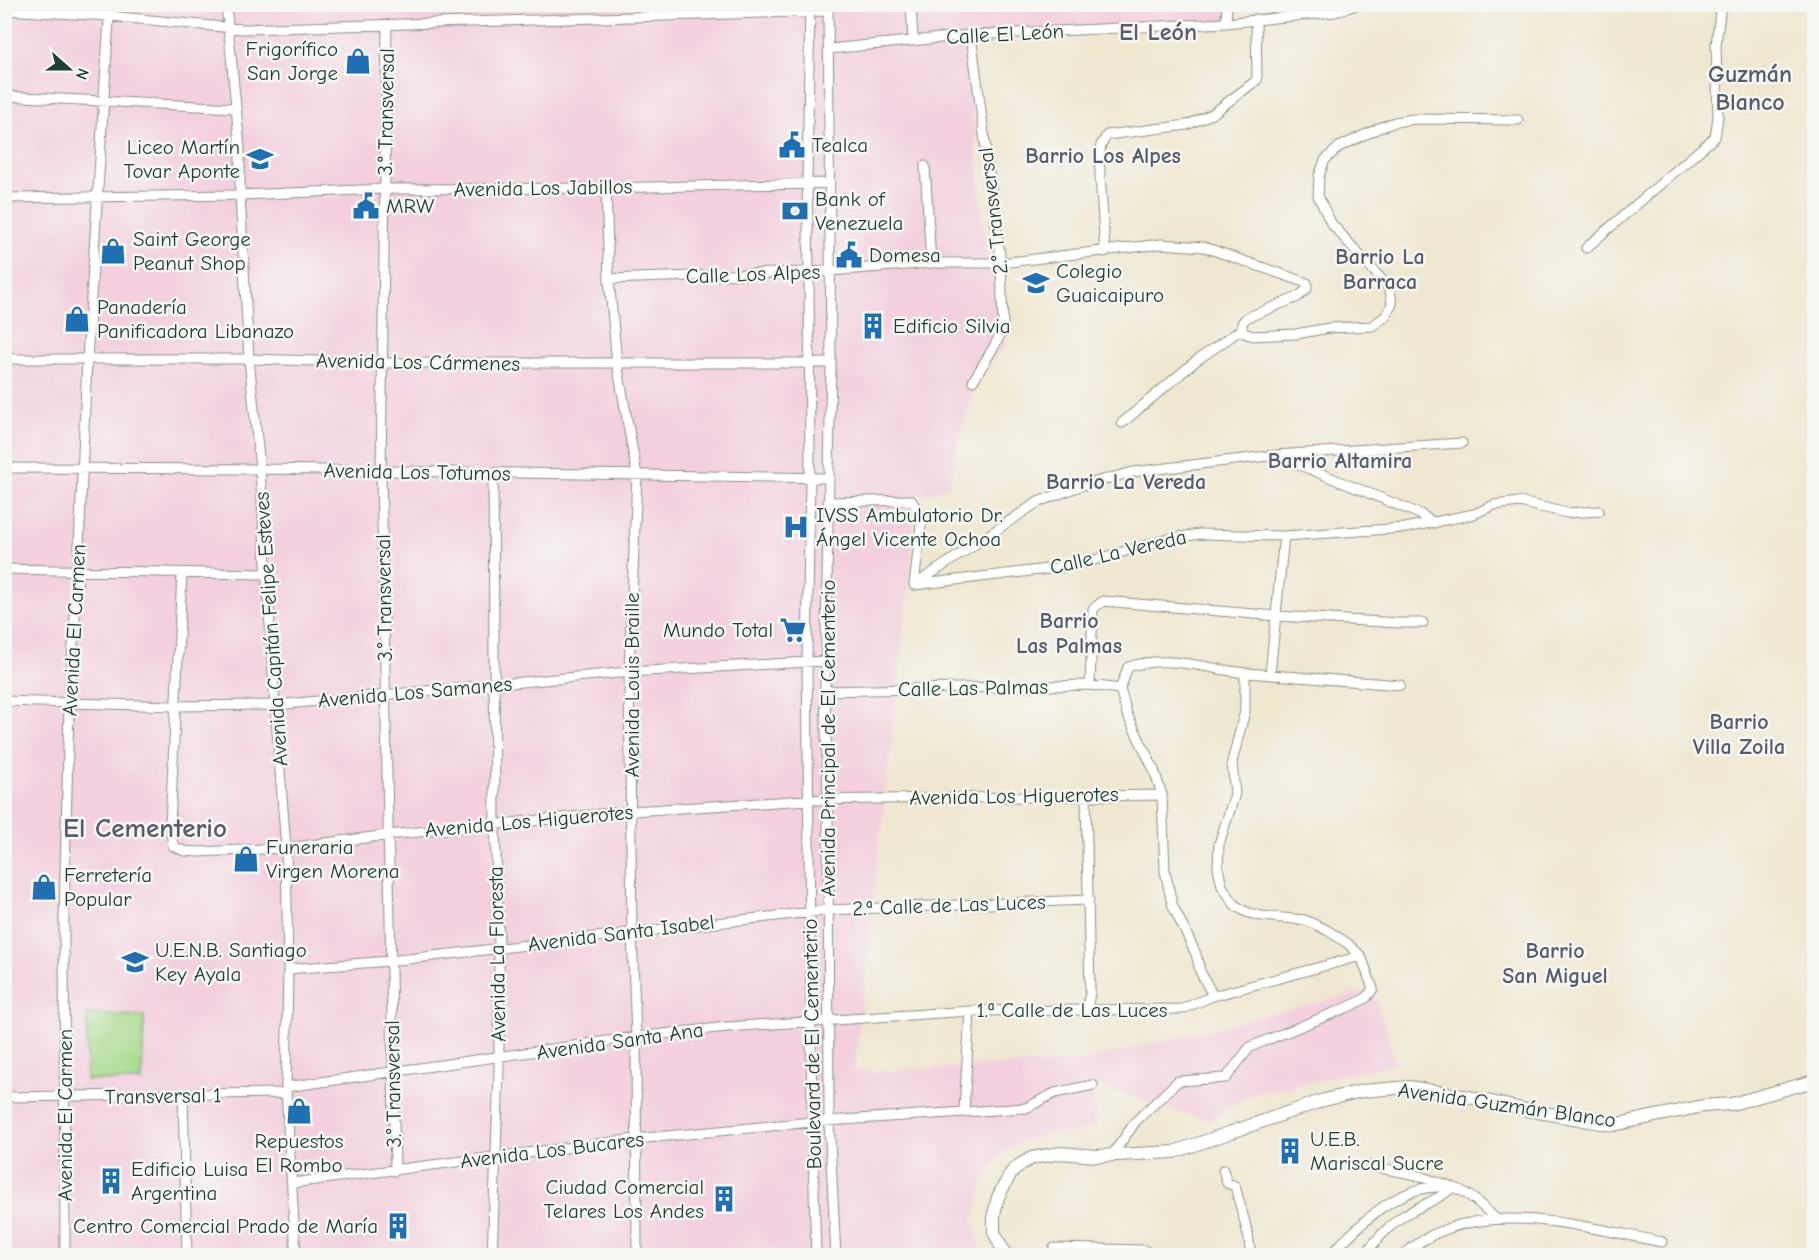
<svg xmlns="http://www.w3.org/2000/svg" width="1819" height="1260" font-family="'Comic Neue',sans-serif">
	<rect width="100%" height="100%" fill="#f6f6f2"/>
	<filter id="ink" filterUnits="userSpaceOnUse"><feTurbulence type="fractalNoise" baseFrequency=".0167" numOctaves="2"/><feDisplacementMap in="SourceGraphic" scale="12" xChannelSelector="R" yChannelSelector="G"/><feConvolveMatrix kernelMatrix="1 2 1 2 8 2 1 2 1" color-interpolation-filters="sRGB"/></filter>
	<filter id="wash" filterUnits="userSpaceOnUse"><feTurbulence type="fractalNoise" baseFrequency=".008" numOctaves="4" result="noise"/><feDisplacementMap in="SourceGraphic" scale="24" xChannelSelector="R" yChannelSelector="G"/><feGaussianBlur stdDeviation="1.35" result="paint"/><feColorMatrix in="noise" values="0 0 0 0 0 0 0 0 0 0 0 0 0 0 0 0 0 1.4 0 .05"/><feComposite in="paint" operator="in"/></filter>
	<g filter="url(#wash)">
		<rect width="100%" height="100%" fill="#efe7d0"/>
		<path fill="#f3cfdf" d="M5,5h1228v22l-268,7 22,231h12l8,76 -31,43 -18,55 -10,48 -19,7 -15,-1 2,25 -62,553h38l191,-10 290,-72 23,75 -147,31 -41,25 -114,-35 1,44 -47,5 -30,9 -14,9 -12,15 -10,17 -8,37 4,20 6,14 -979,1z"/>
		<path fill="#a6da8b" stroke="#628c60" stroke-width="1.5" d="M88,1014l56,2 -2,65 -56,-1z"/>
	</g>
	<g filter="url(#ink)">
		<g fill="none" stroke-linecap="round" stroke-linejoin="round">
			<g stroke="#879282" stroke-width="11">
				<path id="street" d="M226,4l14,144v47l9,164 11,110 15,236 11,143 2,121 -2,121 10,166
					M810,4l-3,179 2,89 1,206 -3,183 5,461 4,134
					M828,4l3,359 -6,328 3,108 1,322 7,135
					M911,4l2,36
					M4,10l105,6 134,13 585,-18
					M1226,23l1,-19
					M387,25l-6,447 14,699
					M971,35l30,228 2,65 -8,17 -22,36
					M829,49l142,-14 255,-12 109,-11 24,-8
					M4,96l231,12
					M925,166l6,97
					M606,188l3,91 8,84 20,112 -8,197 3,260 4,105 1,219
					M4,198l236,-3 145,-6 221,-1 224,-5
					M1586,248l129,-111 3,-20 -2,-72 5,-41
					M1105,252l-6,-95 2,-12 6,-10 80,-10 25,-11 45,-34 -1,-61
					M609,279l221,-8 101,-8h70l160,-19 43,3 103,36v6l-9,8 -52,21 -4,5v6
					M1242,329l2,4 9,3 43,-2 33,-6 43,-2 14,-10 6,-12 -2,-15 -59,-66 -13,-27 1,-20 6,-16 14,-13 40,-19 16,-6 19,-3 104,1
					M4,359h245l133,4h449
					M1122,423l75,-63 45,-31
					M1280,457l140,57 15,9
					M4,468l256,1 569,9
					M828,502l83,-2 11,17 -8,68 159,-19 99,-28 28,-4 84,2 121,-8 69,-14 20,-9 26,-3 47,11 32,-2
					M4,569l264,5
					M182,573l-12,252 3,21 11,5 15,1 87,-4 102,-13 244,-24 176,-11 354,-5
					M916,584l122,-82 42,-16 53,-14 143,-17 186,-12
					M1270,674l14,-138
					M1090,685l3,-76 10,-8 174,15 123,7h23
					M825,691l265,-6 30,4
					M4,701l170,5 101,-1 354,-33 197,-11
					M1086,795l4,198 -3,17
					M288,969l102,-8 438,-51 261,-10
					M1213,996l-13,-25 -4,-17 -24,-50 -7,-33 -3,-76 -8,-25 -27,-56 -7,-25 8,-22c43,-13 77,2 119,6 51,4 102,8 153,12
					M286,1087l350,-50 91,-10 243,-16 212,-2 31,-13 148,-40
					M183,1095l4,161
					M4,1097l282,-4
					M964,1111l6,-100
					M1112,1155l24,-34 42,-40 48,-3 24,-31 103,-42 13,-7 7,-9 -12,-33 -14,-13 -20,-13 -22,-10 -44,-4 -15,-4 -11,-7 -13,-19 -4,-18 1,-24 16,-50 -3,-32 13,-51v-38
					M1223,1170l4,13 8,3 13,48 3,22
					M292,1183l343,-44 177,-17 214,-14 29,-15 38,-8
					M1054,1248l90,2 11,6
					M65,1256l-1,-338 5,-214 9,-133 9,-212 23,-355
					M492,1256l7,-184v-125l-4,-122 -2,-352
					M1329,1256c29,-29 64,-68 108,-69 6,0 13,-1 18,1 16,6 29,20 41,31
					M1363,1256c13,-15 27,-33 45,-43 16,-9 32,-14 45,-26l-41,-13 -42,-8
					M1403,1256c64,-64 181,-29 259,-14"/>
			</g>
			<g stroke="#879282" stroke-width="14">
				<path id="secondary" d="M1006,1256l-12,-24v-18l4,-17 13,-24 10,-9 11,-6 28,-5 37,3 77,-4 150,-52 38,-9 47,-4 60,10 58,13 86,15 90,-19 29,-2 82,-23"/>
			</g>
			<use href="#street" stroke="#fff" stroke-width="9"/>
			<use href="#secondary" stroke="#fff" stroke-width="12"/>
		</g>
	</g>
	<defs>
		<g id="shop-bare" transform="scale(2.07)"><path d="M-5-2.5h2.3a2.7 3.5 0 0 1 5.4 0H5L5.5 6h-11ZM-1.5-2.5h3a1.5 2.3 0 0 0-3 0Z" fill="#1f6fb2" stroke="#f6f6f2" stroke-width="2.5" paint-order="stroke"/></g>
		<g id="civic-bare" transform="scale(2.07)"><path d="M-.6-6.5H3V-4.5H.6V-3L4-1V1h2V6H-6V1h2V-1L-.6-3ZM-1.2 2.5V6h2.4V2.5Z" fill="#1f6fb2" stroke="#f6f6f2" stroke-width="2.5" paint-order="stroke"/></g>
		<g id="school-bare" transform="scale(2.07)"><path d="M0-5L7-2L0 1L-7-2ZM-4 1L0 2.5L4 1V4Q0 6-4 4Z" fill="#1f6fb2" stroke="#f6f6f2" stroke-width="2.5" paint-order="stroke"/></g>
		<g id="bank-bare" transform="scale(2.07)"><path d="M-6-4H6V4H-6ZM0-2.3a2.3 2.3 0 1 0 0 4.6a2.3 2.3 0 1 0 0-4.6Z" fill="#1f6fb2" stroke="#f6f6f2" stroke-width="2.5" paint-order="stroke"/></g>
		<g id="building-bare" transform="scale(2.07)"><path d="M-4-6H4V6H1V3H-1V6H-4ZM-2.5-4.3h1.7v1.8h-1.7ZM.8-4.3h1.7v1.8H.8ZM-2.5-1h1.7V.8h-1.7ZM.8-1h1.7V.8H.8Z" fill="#1f6fb2" stroke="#f6f6f2" stroke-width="2.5" paint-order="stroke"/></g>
		<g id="hospital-bare" transform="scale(2.07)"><path d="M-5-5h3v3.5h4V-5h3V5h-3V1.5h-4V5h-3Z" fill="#1f6fb2" stroke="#f6f6f2" stroke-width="2.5" paint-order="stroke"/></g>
		<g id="supermarket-bare" transform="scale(2.07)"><path d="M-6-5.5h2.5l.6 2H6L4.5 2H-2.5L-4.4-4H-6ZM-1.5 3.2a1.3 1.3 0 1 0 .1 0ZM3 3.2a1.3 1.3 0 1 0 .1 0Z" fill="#1f6fb2" stroke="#f6f6f2" stroke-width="2.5" paint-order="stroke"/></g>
	</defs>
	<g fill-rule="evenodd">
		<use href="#shop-bare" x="358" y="61"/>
		<use href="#civic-bare" x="792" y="145"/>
		<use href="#school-bare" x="260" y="159"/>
		<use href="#civic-bare" x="366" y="206"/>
		<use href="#bank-bare" x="795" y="211"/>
		<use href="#shop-bare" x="113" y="251"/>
		<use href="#civic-bare" x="849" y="255"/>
		<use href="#school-bare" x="1036" y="283"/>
		<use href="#shop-bare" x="77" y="319"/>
		<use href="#building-bare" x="873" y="326"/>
		<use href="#hospital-bare" x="796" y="527"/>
		<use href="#supermarket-bare" x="793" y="630"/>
		<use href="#shop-bare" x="246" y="859"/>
		<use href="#shop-bare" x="44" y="887"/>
		<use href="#school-bare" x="135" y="962"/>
		<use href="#shop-bare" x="299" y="1111"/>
		<use href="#building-bare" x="1290" y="1151"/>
		<use href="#building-bare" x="111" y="1181"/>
		<use href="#building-bare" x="724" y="1199"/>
		<use href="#building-bare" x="398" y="1226"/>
	</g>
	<g text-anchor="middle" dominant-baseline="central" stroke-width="5" stroke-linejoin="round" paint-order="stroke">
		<g font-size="21" fill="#1f3d34" stroke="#f6f6f2">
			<text transform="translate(1005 34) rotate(-3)">Calle El León</text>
			<text transform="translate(386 112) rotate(-89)">3.° Transversal</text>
			<text transform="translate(543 188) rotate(-1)">Avenida Los Jabillos</text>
			<text transform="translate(993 211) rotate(-97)">2.° Transversal</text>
			<text transform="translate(753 274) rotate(-2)">Calle Los Alpes</text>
			<text transform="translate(418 362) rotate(1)">Avenida Los Cármenes</text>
			<text transform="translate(417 472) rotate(1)">Avenida Los Totumos</text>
			<text transform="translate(1118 552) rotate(-13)">Calle La Vereda</text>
			<text transform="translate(384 598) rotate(-91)">3.° Transversal</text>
			<text transform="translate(271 629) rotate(-94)">Avenida Capitán Felipe Esteves</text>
			<text transform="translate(74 630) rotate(-87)">Avenida El Carmen</text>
			<text transform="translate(632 685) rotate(-90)">Avenida Louis Braille</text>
			<text transform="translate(973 688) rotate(-1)">Calle Las Palmas</text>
			<text transform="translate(415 692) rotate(-5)">Avenida Los Samanes</text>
			<text transform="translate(828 738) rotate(-90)">Avenida Principal de El Cementerio</text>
			<text transform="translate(1014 796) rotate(-1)">Avenida Los Higuerotes</text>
			<text transform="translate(529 821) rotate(-5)">Avenida Los Higuerotes</text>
			<text transform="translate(949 905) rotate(-2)">2.ª Calle de Las Luces</text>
			<text transform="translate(621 933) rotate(-7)">Avenida Santa Isabel</text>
			<text transform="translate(497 954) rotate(-91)">Avenida La Floresta</text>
			<text x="1072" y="1010">1.ª Calle de Las Luces</text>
			<text transform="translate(620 1041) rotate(-8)">Avenida Santa Ana</text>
			<text transform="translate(812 1044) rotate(-91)">Boulevard de El Cementerio</text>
			<text transform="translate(393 1084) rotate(-91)">3.° Transversal</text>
			<text transform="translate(163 1096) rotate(-1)">Transversal 1</text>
			<text transform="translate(1507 1105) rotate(8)">Avenida Guzmán Blanco</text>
			<text transform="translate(65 1115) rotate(-90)">Avenida El Carmen</text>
			<text transform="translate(552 1150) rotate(-7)">Avenida Los Bucares</text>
		</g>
		<g font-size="21" fill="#1f3d34" stroke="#f6f6f2" text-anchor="start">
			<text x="338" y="49" text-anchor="end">Frigorífico<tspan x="338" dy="24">San Jorge</tspan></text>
			<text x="812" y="145">Tealca</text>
			<text x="240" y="147" text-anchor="end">Liceo Martín<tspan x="240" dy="24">Tovar Aponte</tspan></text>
			<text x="815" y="199">Bank of<tspan x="815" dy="24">Venezuela</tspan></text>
			<text x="386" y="206">MRW</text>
			<text x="133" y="239">Saint George<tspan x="133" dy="24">Peanut Shop</tspan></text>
			<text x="869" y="255">Domesa</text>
			<text x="1056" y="271">Colegio<tspan x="1056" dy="24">Guaicaipuro</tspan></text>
			<text x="97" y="307">Panadería<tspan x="97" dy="24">Panificadora Libanazo</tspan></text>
			<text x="893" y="326">Edificio Silvia</text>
			<text x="816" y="515">IVSS Ambulatorio Dr.<tspan x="816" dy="24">Ángel Vicente Ochoa</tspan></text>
			<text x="773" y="630" text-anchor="end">Mundo Total</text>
			<text x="266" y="847">Funeraria<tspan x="266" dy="24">Virgen Morena</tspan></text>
			<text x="64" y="875">Ferretería<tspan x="64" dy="24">Popular</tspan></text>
			<text x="155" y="950">U.E.N.B. Santiago<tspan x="155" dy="24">Key Ayala</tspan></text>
			<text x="1310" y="1139">U.E.B.<tspan x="1310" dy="24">Mariscal Sucre</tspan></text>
			<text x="299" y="1141" text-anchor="middle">Repuestos<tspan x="299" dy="24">El Rombo</tspan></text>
			<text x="131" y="1169">Edificio Luisa<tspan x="131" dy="24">Argentina</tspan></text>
			<text x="704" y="1187" text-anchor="end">Ciudad Comercial<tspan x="704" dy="24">Telares Los Andes</tspan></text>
			<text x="378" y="1226" text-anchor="end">Centro Comercial Prado de María</text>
		</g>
		<g font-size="22" font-weight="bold" fill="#585d6e" stroke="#f6f6f2">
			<text x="1103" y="156">Barrio Los Alpes</text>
			<text x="1380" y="257">Barrio La<tspan x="1380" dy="25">Barraca</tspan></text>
			<text x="1340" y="461">Barrio Altamira</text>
			<text x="1126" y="482">Barrio La Vereda</text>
			<text x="1069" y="621">Barrio<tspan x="1069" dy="25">Las Palmas</tspan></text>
			<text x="1739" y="722">Barrio<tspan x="1739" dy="25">Villa Zoila</tspan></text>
			<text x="1555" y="951">Barrio<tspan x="1555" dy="25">San Miguel</tspan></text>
		</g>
		<g font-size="24" font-weight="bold" fill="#585d6e" stroke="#f6f6f2">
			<text x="1158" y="32">El León</text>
			<text x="1750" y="74">Guzmán<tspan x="1750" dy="28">Blanco</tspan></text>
		</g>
		<g font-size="27" font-weight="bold" fill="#585d6e" stroke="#f6f6f2">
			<text x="145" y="828">El Cementerio</text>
		</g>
	</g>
	<rect width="1819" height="1260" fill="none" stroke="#f6f6f2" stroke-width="24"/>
	<g transform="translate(69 69) rotate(111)" stroke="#f6f6f2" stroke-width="4.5" paint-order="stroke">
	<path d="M0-4.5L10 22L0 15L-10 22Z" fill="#1f3d34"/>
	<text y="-9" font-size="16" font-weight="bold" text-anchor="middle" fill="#1f3d34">N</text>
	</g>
</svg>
